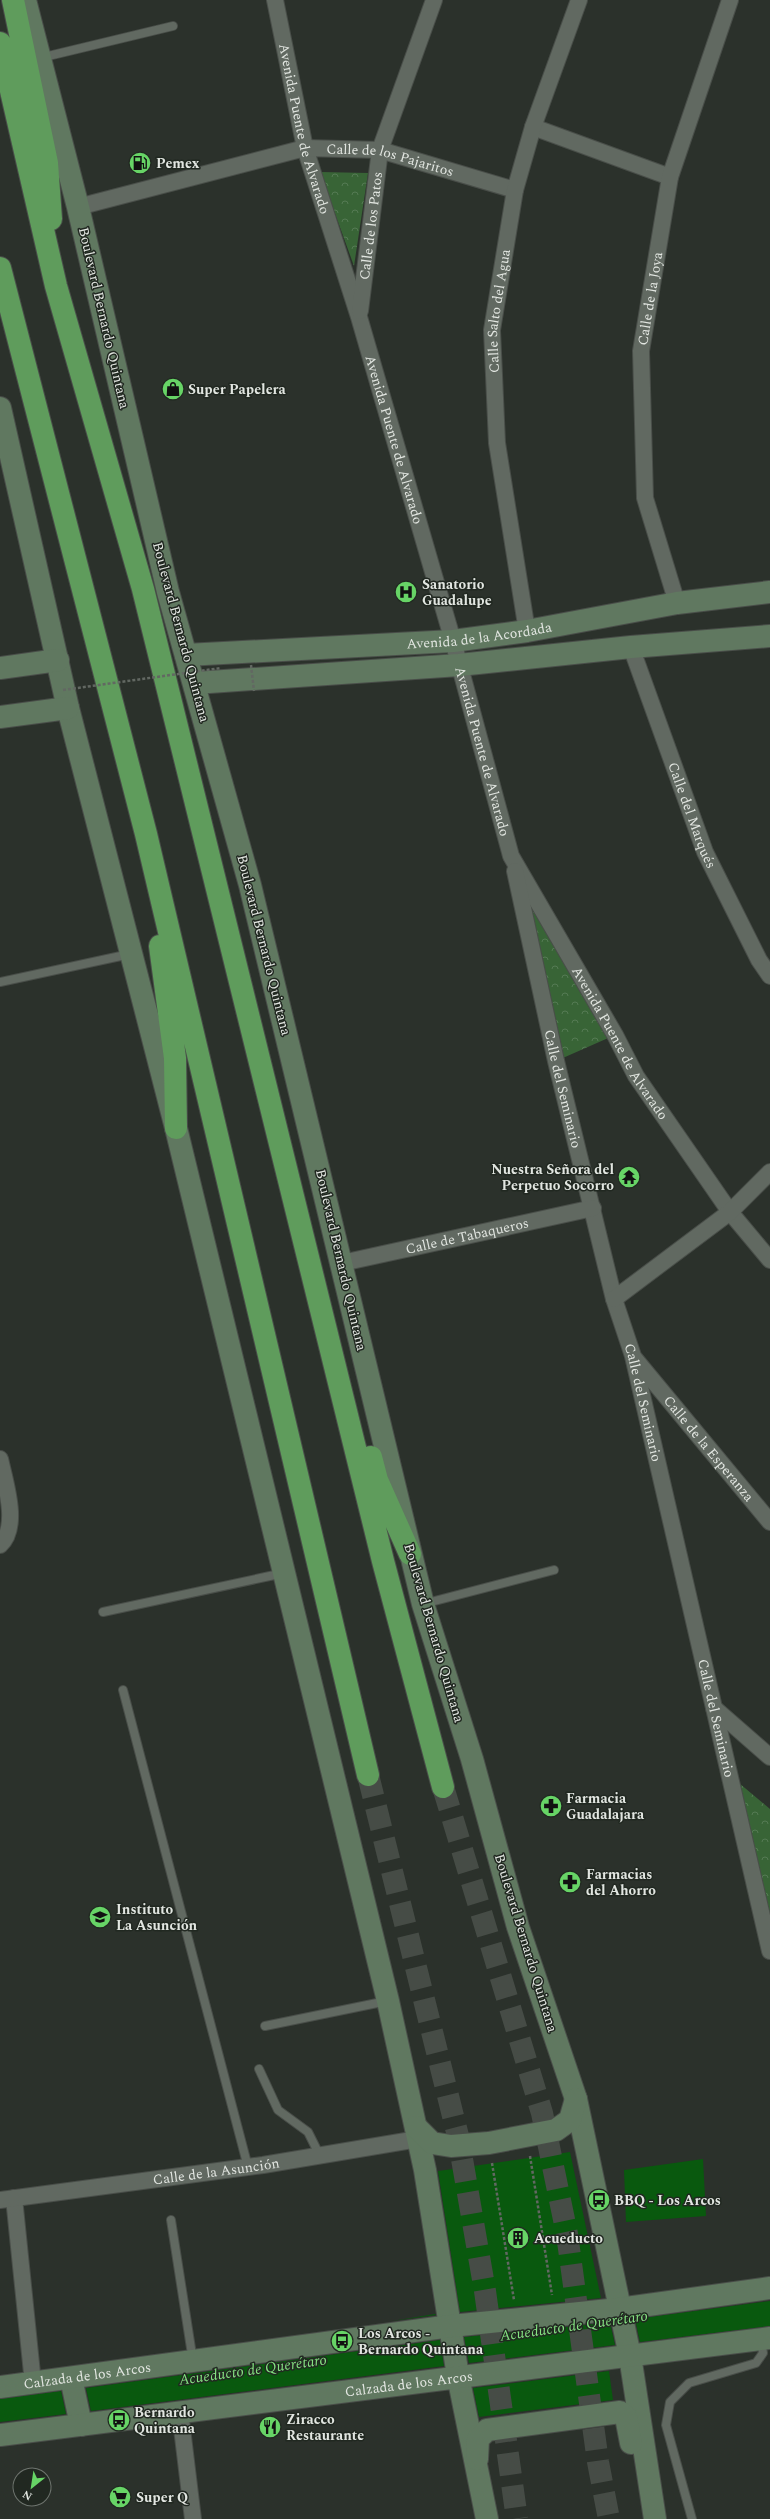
<svg xmlns="http://www.w3.org/2000/svg" width="770" height="2519" font-family="Spectral,serif">
	<defs>
		<pattern id="park-crowns" width="20" height="18" patternUnits="userSpaceOnUse"><rect width="20" height="18" fill="#386436"/><path d="M2 6a3 3 0 1 1 6 0M12 15a3 3 0 1 1 6 0" fill="none" stroke="#547a53"/></pattern>
	</defs>
	<rect width="100%" height="100%" fill="#2b312b"/>
	<path fill="url(#park-crowns)" d="M320,172l48,1 -14,93z
		M511,856l104,179 -59,26z
		M727,1773l43,36v143z"/>
	<path fill="#09590e" d="M570,2152l31,146 -141,14 -22,-141z
		M703,2159l3,57 -80,6 -2,-52z
		M770,2301v25l-130,16 -5,-23z
		M435,2314l1,1 -44,6z
		M606,2323h4l5,22 -146,18 -5,-26z
		M440,2340l4,26 -353,45 -5,-23z
		M609,2371l4,29 -134,17 -6,-29z
		M61,2391l5,23 -66,8v-23z"/>
	<g fill="none" stroke-linecap="round" stroke-linejoin="round">
		<path stroke="#464c46" stroke-width="22" stroke-dasharray="22 11" stroke-linecap="butt" d="M368,1775l90,361 27,155 32,228
			M443,1787l99,326 25,121 31,228 11,57"/>
		<g stroke="#494e49" stroke-width="10">
			<path id="lane" d="M40,58l133,-32
				M0,982l130,-28
				M423,1604l131,-34
				M103,1612l181,-39
				M123,1690l125,477
				M265,2026l122,-25
				M259,2069l19,41 30,22 12,24
				M171,2220l22,141
				M692,2519l-26,-94 4,-23 19,-19 67,-20 7,-10 -2,-13"/>
		</g>
		<g stroke="#494e49" stroke-width="18">
			<g id="street">
				<path id="s1" d="M275,0l30,148 54,169 94,324 58,215 104,179 21,41 94,136 40,48"/>
				<path d="M533,127l137,50"/>
				<path id="s2" d="M78,207l227,-59 75,2 135,40"/>
				<path id="s3" d="M360,311l20,-161 54,-150"/>
				<path id="s4" d="M677,603l-32,-105 -4,-147 29,-174 60,-177"/>
				<path id="s5" d="M527,631l-30,-188 -5,-113 23,-140 18,-63 46,-127"/>
				<path id="s6" d="M631,647l74,205 54,108 11,16"/>
				<path id="s7" d="M515,871l41,190 58,238 19,57 137,595"/>
				<path id="s8" d="M342,1263l251,-55"/>
				<path d="M614,1299l116,-87 40,-40"/>
				<path id="s9" d="M635,1359l135,163"/>
				<path d="M0,1459c5,23 20,68 0,86"/>
				<path d="M714,1708l56,49"/>
				<path d="M14,2198l19,185"/>
				<path id="s10" d="M0,2200l263,-35 155,-26"/>
				<path d="M180,2412l13,107"/>
			</g>
		</g>
		<g stroke="#494e49" stroke-width="24">
			<g id="secondary">
				<path d="M25,0l53,207 90,385 82,293 173,719 49,155 46,168 58,172 54,257 25,163"/>
				<path d="M0,408l68,300 108,420 212,873 37,169 33,206 29,143"/>
				<path id="s11" d="M186,655l267,-14 74,-10 150,-28 93,-11"/>
				<path d="M0,668l58,-8"/>
				<path d="M195,683l264,-18 172,-18 139,-11"/>
				<path d="M0,717l68,-9"/>
				<path d="M416,2127l16,16 19,3 38,-3 67,-13 14,-10 6,-21"/>
				<path d="M71,2378l10,47"/>
				<path id="s12" d="M0,2387l451,-61 168,-17 151,-21"/>
				<path id="s13" d="M0,2435l770,-97"/>
				<path d="M477,2459l1,-20 9,-9 133,-18 6,5 5,26"/>
			</g>
		</g>
		<g stroke="#494e49" stroke-width="24">
			<path id="highway" d="M13,0l34,163 4,56
				M0,43l56,243 87,303 240,972 60,226
				M0,268l146,566 222,941
				M160,946l15,112 1,70
				M371,1457l6,23 33,74"/>
		</g>
		<path stroke="#626862" stroke-width="2.5" stroke-dasharray="3 2" stroke-linecap="butt" d="M530,2156l22,139
			M492,2163l22,137"/>
		<use href="#lane" stroke="#616961" stroke-width="8"/>
		<use href="#street" stroke="#616961" stroke-width="16"/>
		<use href="#secondary" stroke="#607860" stroke-width="22"/>
		<use href="#highway" stroke="#5f9c5c" stroke-width="22"/>
		<path stroke="#626862" stroke-width="2.5" stroke-dasharray="3 2" stroke-linecap="butt" d="M251,665l3,26
			M63,690l158,-22"/>
	</g>
	<defs>
		<g id="fuel-disc" transform="scale(1.15)"><circle r="9.5" fill="#67d466" stroke="#212821"/><path d="M-5.5-6h7V0h2V4h1.3V-2.5L3-4.5l.8-.8L6-3V5H2.5V1h-1V6h-7ZM-4.2-4.7v3.2H.2V-4.7Z" fill="#111"/></g>
		<g id="shop-disc" transform="scale(1.15)"><circle r="9.5" fill="#67d466" stroke="#212821"/><path d="M-5-2.5h2.3a2.7 3.5 0 0 1 5.4 0H5L5.5 6h-11ZM-1.5-2.5h3a1.5 2.3 0 0 0-3 0Z" fill="#111"/></g>
		<g id="hospital-disc" transform="scale(1.15)"><circle r="9.5" fill="#67d466" stroke="#212821"/><path d="M-5-5h3v3.5h4V-5h3V5h-3V1.5h-4V5h-3Z" fill="#111"/></g>
		<g id="temple-disc" transform="scale(1.15)"><circle r="9.5" fill="#67d466" stroke="#212821"/><path d="M0-6L5-2H3V0L6.5 2.5H4V6H1.5V3h-3V6H-4V2.5H-6.5L-3 0V-2H-5Z" fill="#111"/></g>
		<g id="pharmacy-disc" transform="scale(1.15)"><circle r="9.5" fill="#67d466" stroke="#212821"/><path d="M-2-6h4v4h4v4h-4v4h-4v-4h-4v-4h4Z" fill="#111"/></g>
		<g id="school-disc" transform="scale(1.15)"><circle r="9.5" fill="#67d466" stroke="#212821"/><path d="M0-5L7-2L0 1L-7-2ZM-4 1L0 2.5L4 1V4Q0 6-4 4Z" fill="#111"/></g>
		<g id="bus-disc" transform="scale(1.15)"><circle r="9.5" fill="#67d466" stroke="#212821"/><path d="M-5-6H5V4H4V6H2V4H-2V6H-4V4H-5ZM-3.5-4V0h7V-4ZM-3.5 1.2v1.5H-2V1.2ZM2 1.2v1.5H3.5V1.2Z" fill="#111"/></g>
		<g id="building-disc" transform="scale(1.15)"><circle r="9.5" fill="#67d466" stroke="#212821"/><path d="M-4-6H4V6H1V3H-1V6H-4ZM-2.5-4.3h1.7v1.8h-1.7ZM.8-4.3h1.7v1.8H.8ZM-2.5-1h1.7V.8h-1.7ZM.8-1h1.7V.8H.8Z" fill="#111"/></g>
		<g id="restaurant-disc" transform="scale(1.15)"><circle r="9.5" fill="#67d466" stroke="#212821"/><path d="M-5-6h1v4h1v-4h1v4h1v-4h1v5L-1.5 .5V6h-2V.5L-5-1ZM5-6V6H3V1.5H1.5Q1.5-4 5-6Z" fill="#111"/></g>
		<g id="supermarket-disc" transform="scale(1.15)"><circle r="9.5" fill="#67d466" stroke="#212821"/><path d="M-6-5.5h2.5l.6 2H6L4.5 2H-2.5L-4.4-4H-6ZM-1.5 3.2a1.3 1.3 0 1 0 .1 0ZM3 3.2a1.3 1.3 0 1 0 .1 0Z" fill="#111"/></g>
	</defs>
	<g fill-rule="evenodd">
		<use href="#fuel-disc" x="140" y="163"/>
		<use href="#shop-disc" x="173" y="389"/>
		<use href="#hospital-disc" x="406" y="592"/>
		<use href="#temple-disc" x="629" y="1177"/>
		<use href="#pharmacy-disc" x="551" y="1806"/>
		<use href="#pharmacy-disc" x="570" y="1882"/>
		<use href="#school-disc" x="100" y="1917"/>
		<use href="#bus-disc" x="599" y="2200"/>
		<use href="#building-disc" x="518" y="2238"/>
		<use href="#bus-disc" x="342" y="2341"/>
		<use href="#bus-disc" x="119" y="2420"/>
		<use href="#restaurant-disc" x="270" y="2427"/>
		<use href="#supermarket-disc" x="120" y="2497"/>
	</g>
	<g text-anchor="middle" dominant-baseline="central" stroke-width="3" stroke-linejoin="round" paint-order="stroke">
		<g font-size="14" fill="#e2e6e1" stroke="#212821">
			<text stroke="none"><textPath href="#s1" startOffset="132">Avenida Puente de Alvarado</textPath></text>
			<text stroke="none"><textPath href="#s2" startOffset="321">Calle de los Pajaritos</textPath></text>
			<text stroke="none"><textPath href="#s3" startOffset="86">Calle de los Patos</textPath></text>
			<text stroke="none"><textPath href="#s4" startOffset="310">Calle de la Joya</textPath></text>
			<text stroke="none"><textPath href="#s5" startOffset="323">Calle Salto del Agua</textPath></text>
			<text transform="translate(104 318) rotate(77)">Boulevard Bernardo Quintana</text>
			<text stroke="none"><textPath href="#s1" startOffset="456">Avenida Puente de Alvarado</textPath></text>
			<text transform="translate(181 632) rotate(75)">Boulevard Bernardo Quintana</text>
			<text stroke="none"><textPath href="#s11" startOffset="294">Avenida de la Acordada</textPath></text>
			<text stroke="none"><textPath href="#s1" startOffset="780">Avenida Puente de Alvarado</textPath></text>
			<text stroke="none"><textPath href="#s6" startOffset="179">Calle del Marqués</textPath></text>
			<text transform="translate(264 945) rotate(76)">Boulevard Bernardo Quintana</text>
			<text stroke="none"><textPath href="#s1" startOffset="1105">Avenida Puente de Alvarado</textPath></text>
			<text stroke="none"><textPath href="#s7" startOffset="223">Calle del Seminario</textPath></text>
			<text stroke="none"><textPath href="#s8" startOffset="128">Calle de Tabaqueros</textPath></text>
			<text transform="translate(341 1260) rotate(77)">Boulevard Bernardo Quintana</text>
			<text stroke="none"><textPath href="#s7" startOffset="547">Calle del Seminario</textPath></text>
			<text stroke="none"><textPath href="#s9" startOffset="116">Calle de la Esperanza</textPath></text>
			<text transform="translate(434 1633) rotate(74)">Boulevard Bernardo Quintana</text>
			<text stroke="none"><textPath href="#s7" startOffset="871">Calle del Seminario</textPath></text>
			<text transform="translate(526 1943) rotate(73)">Boulevard Bernardo Quintana</text>
			<text stroke="none"><textPath href="#s10" startOffset="218">Calle de la Asunción</textPath></text>
			<text stroke="none"><textPath href="#s12" startOffset="88">Calzada de los Arcos</textPath></text>
			<text stroke="none"><textPath href="#s13" startOffset="412">Calzada de los Arcos</textPath></text>
		</g>
		<g font-size="14" font-weight="bold" fill="#e2e6e1" stroke="#212821" text-anchor="start">
			<text x="156" y="163">Pemex</text>
			<text x="188" y="389">Super Papelera</text>
			<text x="422" y="584">Sanatorio<tspan x="422" dy="16">Guadalupe</tspan></text>
			<text x="614" y="1169" text-anchor="end">Nuestra Señora del<tspan x="614" dy="16">Perpetuo Socorro</tspan></text>
			<text x="566" y="1798">Farmacia<tspan x="566" dy="16">Guadalajara</tspan></text>
			<text x="586" y="1874">Farmacias<tspan x="586" dy="16">del Ahorro</tspan></text>
			<text x="116" y="1909">Instituto<tspan x="116" dy="16">La Asunción</tspan></text>
			<text x="614" y="2200">BBQ - Los Arcos</text>
			<text x="534" y="2238">Acueducto</text>
			<text x="358" y="2333">Los Arcos -<tspan x="358" dy="16">Bernardo Quintana</tspan></text>
			<text x="134" y="2412">Bernardo<tspan x="134" dy="16">Quintana</tspan></text>
			<text x="286" y="2419">Ziracco<tspan x="286" dy="16">Restaurante</tspan></text>
			<text x="136" y="2497">Super Q</text>
		</g>
		<g font-size="15" font-style="italic" fill="#85e282" stroke="#212821">
			<text transform="translate(574 2326) rotate(-8)">Acueducto de Querétaro</text>
			<text transform="translate(253 2370) rotate(-8)">Acueducto de Querétaro</text>
		</g>
	</g>
	<g transform="translate(32 2487) rotate(210)"><circle r="19" fill="#212821" stroke="#6e746e"/>
	<path d="M0-3L7 15L0 10L-7 15Z" fill="#67d466"/>
	<text y="-6" font-size="11" font-weight="bold" text-anchor="middle" fill="#e2e6e1">N</text>
	</g>
</svg>
